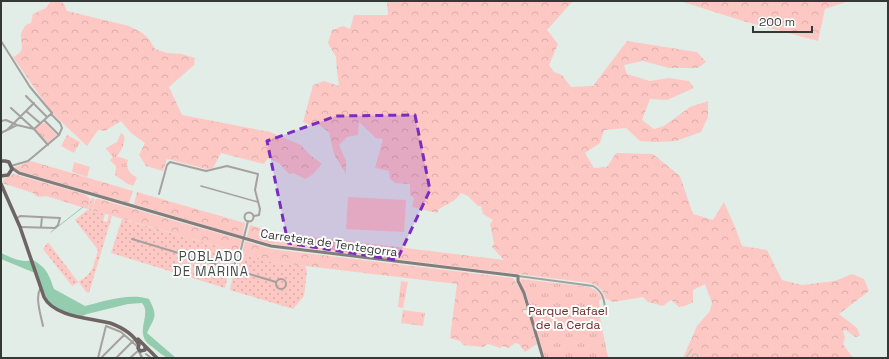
<svg xmlns="http://www.w3.org/2000/svg" width="889" height="359" font-family="'Space Grotesk',sans-serif">
	<defs>
		<pattern id="grass-dots" width="8" height="8" patternUnits="userSpaceOnUse"><rect width="8" height="8" fill="#fdc8c3"/><path d="M2 2h.1M6 6h.1" fill="none" stroke="#d9ada8" stroke-width="1.8" stroke-linecap="round"/></pattern>
		<pattern id="forest-crowns" width="20" height="18" patternUnits="userSpaceOnUse"><rect width="20" height="18" fill="#fdc8c3"/><path d="M2 6a3 3 0 1 1 6 0M12 15a3 3 0 1 1 6 0" fill="none" stroke="#d9ada8"/></pattern>
		<pattern id="park-tufts" width="24" height="20" patternUnits="userSpaceOnUse"><rect width="24" height="20" fill="#fdc8c3"/><path d="M3 7l-1-3M5 7V3M7 7l1-3M15 17l-1-3M17 17v-4M19 17l1-3" fill="none" stroke="#d9ada8"/></pattern>
	</defs>
	<rect width="100%" height="100%" fill="#e1ede6"/>
	<path fill="url(#grass-dots)" d="M91,198l4,1 -3,11 13,4 -2,7 4,1 2,-7 3,1 -23,77 -3,-1 -7,-10 -7,4 -29,-37 5,-7 30,40c16,-9 15,-16 20,-32l-23,-30 12,-10 5,1 -4,-2z
		M122,219l116,33 -5,10 -8,3 -1,4 4,6 -3,13 -114,-35z
		M242,253l30,9 33,4 2,5 -3,25 -11,13 -63,-19 3,-15 6,-2 1,-3 -3,-6z"/>
	<path fill="url(#forest-crowns)" d="M51,1h9l4,3 3,7 62,15 12,6 8,7 6,10 12,4 14,1 14,4 -1,7 -25,22 13,28 88,17 31,13 9,10 12,9 -10,11 -7,4 -11,-6 -5,1 -10,-11 -11,-5 -4,6 -43,-11 -8,15 -6,1 -40,-10 -4,12 -17,-5 -7,-11 6,-12 -14,-10 -10,-12 -16,10 -7,-1 -11,16 -35,-33 -39,-56c14,-6 7,-11 8,-23 1,-3 3,-7 5,-9l5,-2 2,-9 13,-6z
		M387,1h186l-26,29 11,14 -9,21 5,7 8,3 9,12 22,-1 34,-45 70,11 9,10 -8,6h-29l-26,-7 -19,4 3,9 23,7 19,-3 20,3 5,7 -27,12 -17,-1 -8,21 12,9 10,-3 26,-19 18,-6v16l-7,15 -25,9 -20,1 -16,-1 -14,-13 -22,2 -4,13 -15,10 9,15 13,-1 9,-14 37,1 27,22 13,38 20,6 11,-18 11,25 7,19 25,4 15,30 20,5 33,-4 17,-7 12,5 5,12 -30,23 18,14 3,8 -5,1 -9,-7 -3,1 2,6 -2,7 10,14h-170l14,-32 13,-15 2,-8 -7,-19 -12,6v12l-8,4 -6,1 -8,-7 -8,6 -15,-4 -5,-5 -30,5 -8,-4c-2,-8 -7,-12 -14,-15l-319,-39 -25,-7 3,-12 24,7 230,28 -12,-13 2,-4 -4,-19 3,-4 -10,-6 -2,-8h-3l-10,-10 -7,-3 -6,7 -16,9 -2,4 -25,-6 2,-9 -4,-3v-11l-15,-1 -5,-4 -1,-8 -14,-3 8,-29 -7,-1 -17,-16 -1,13 -11,2 -8,8 7,16v13l-12,-20 -5,-22 -10,-7 -7,1 -9,-4 10,-37 11,-4 15,5 -2,-15 -1,-14 -8,-14 4,-13 11,-4 7,3 4,-14h34z
		M680,1h169l-24,8 -7,32 -75,-20z
		M31,161l102,30 -4,12 -110,-32 -5,-3z
		M13,174l71,20 6,4 -2,11 -42,-13c-5,1 -10,2 -13,-3l-31,-10 2,-4z
		M137,192l108,31 -2,12 -1,1 -108,-32z
		M96,199h3l143,41 -4,12 -146,-42z
		M245,241l26,8 242,29 9,14 5,18h-4v2l7,5 7,27 -12,8 -6,-8 -4,-1 -6,5 -7,-2 -1,2 -13,-4 -5,3 -20,-2 -3,-4 -10,-3 7,-54 -185,-22 -30,-9z"/>
	<path fill="url(#park-tufts)" d="M45,123l12,12 -9,8 -13,-14 5,-5z
		M121,133l3,2c2,6 -3,17 -7,21l11,4c-3,9 2,13 9,18l-4,8 -7,-3 -11,-8 1,-9 -6,-6 3,-3 -7,-8v-1l11,-6z
		M67,135l13,7 -6,11 -13,-7z
		M521,279l68,8 8,4 5,7 -3,3 2,17h-1l8,39 -63,1 -19,-65 -6,-10z
		M401,281l7,1 -5,26 -5,-1z
		M403,310l22,3 -2,13 -22,-3z"/>
	<path fill="#fdc8c3" d="M74,162l16,5 -3,10 -15,-5z
		M348,197l58,3 -2,32 -58,-3z"/>
	<path fill="#93ccaf" d="M1,253c11,5 20,10 32,7 14,8 16,15 21,29l31,17c21,-5 43,-13 64,-7 9,18 6,17 -2,34l29,25c-11,0 -11,-1 -20,-8 -3,-3 -9,-6 -11,-10 -7,-13 6,-27 -3,-37l-14,1 -41,10 -7,3 -12,-3 -19,-10 -14,-31 -34,-14z"/>
	<g fill="none" stroke-linecap="round" stroke-linejoin="round">
		<path stroke="#93ccaf" stroke-width="1" d="M51,232l32,-25
			M686,358l6,-9"/>
		<path stroke="#a6a09f" stroke-width="1.5" d="M201,186l57,16"/>
		<path stroke="#a6a09f" stroke-width="2" d="M1,41l29,46 22,26 -18,16 -23,-21
			M26,96l21,21
			M26,111l14,12
			M44,120l15,15
			M1,121l5,-1 11,5 17,4 14,16
			M8,129l26,-26
			M1,133l16,-8
			M11,166l17,-5 31,-26 3,-7 -2,-5 -9,-9
			M159,194l8,-29 3,-3 36,9 21,-5 31,8 -3,16 5,19 -1,6 -5,1
			M244.5 217a4.5 4.5 0 1 1 9 0a4.5 4.5 0 1 1-9 0Z
			M16,219l4,-3 40,2 -2,7 -3,3 -35,-1
			M41,227l1,-10
			M132,239l96,29
			M227.5 269a4.5 4.5 0 1 1 9 0a4.5 4.5 0 1 1-9 0Z
			M234,265l6,-12 8,-32
			M236,270l40,12
			M518,276l75,10c9,5 11,12 12,22
			M276 284a5 5 0 1 1 10 0a5 5 0 1 1-10 0Z
			M40,289c-5,9 1,27 3,37
			M106,326l15,6 17,15
			M146,354l5,4
			M98,358l8,-32
			M101,358l23,-23
			M116,358l17,-17
			M130,358l9,-8"/>
		<path stroke="#a6a09f" stroke-width="2.5" d="M139,351l3,7"/>
		<path stroke="#857d7c" stroke-width="3" d="M12,168l7,5 252,73 247,30v5l6,12 19,65"/>
		<path stroke="#6e6463" stroke-width="3.5" d="M1,161h4l4,1 3,7 -4,6 -7,1
			M1,184l19,43 24,70c10,20 46,21 66,26 11,4 23,10 29,22l-1,3 2,3 5,-1v-4
			M138,339l19,19"/>
	</g>
	<path fill="#7b2cbf" fill-opacity="0.2" stroke="#7b2cbf" stroke-width="3" stroke-dasharray="8 5" stroke-linejoin="round" d="M415,115l15,75 -33,70 -109,-17 -21,-102 69,-25z"/>
	<g text-anchor="middle" dominant-baseline="central" stroke-width="4" stroke-linejoin="round" paint-order="stroke">
		<g font-size="12" fill="#343936" stroke="#fff">
			<text transform="translate(329 243) rotate(8)">Carretera de Tentegorra</text>
		</g>
		<g font-size="12" fill="#732b29" stroke="#fff">
			<text x="568" y="311">Parque Rafael<tspan x="568" dy="14">de la Cerda</tspan></text>
		</g>
		<g font-size="13" letter-spacing="1" fill="#414b46" stroke="#fff">
			<text x="211" y="256">POBLADO<tspan x="211" dy="15">DE MARINA</tspan></text>
		</g>
	</g>
	<rect width="889" height="359" fill="none" stroke="#343936" stroke-width="4"/>
	<path d="M753 26v6h59v-6" fill="none" stroke="#343936" stroke-width="2"/>
	<text x="759" y="26" font-size="12" fill="#343936" stroke="#ffffff" stroke-width="3" paint-order="stroke">200 m</text>
</svg>
